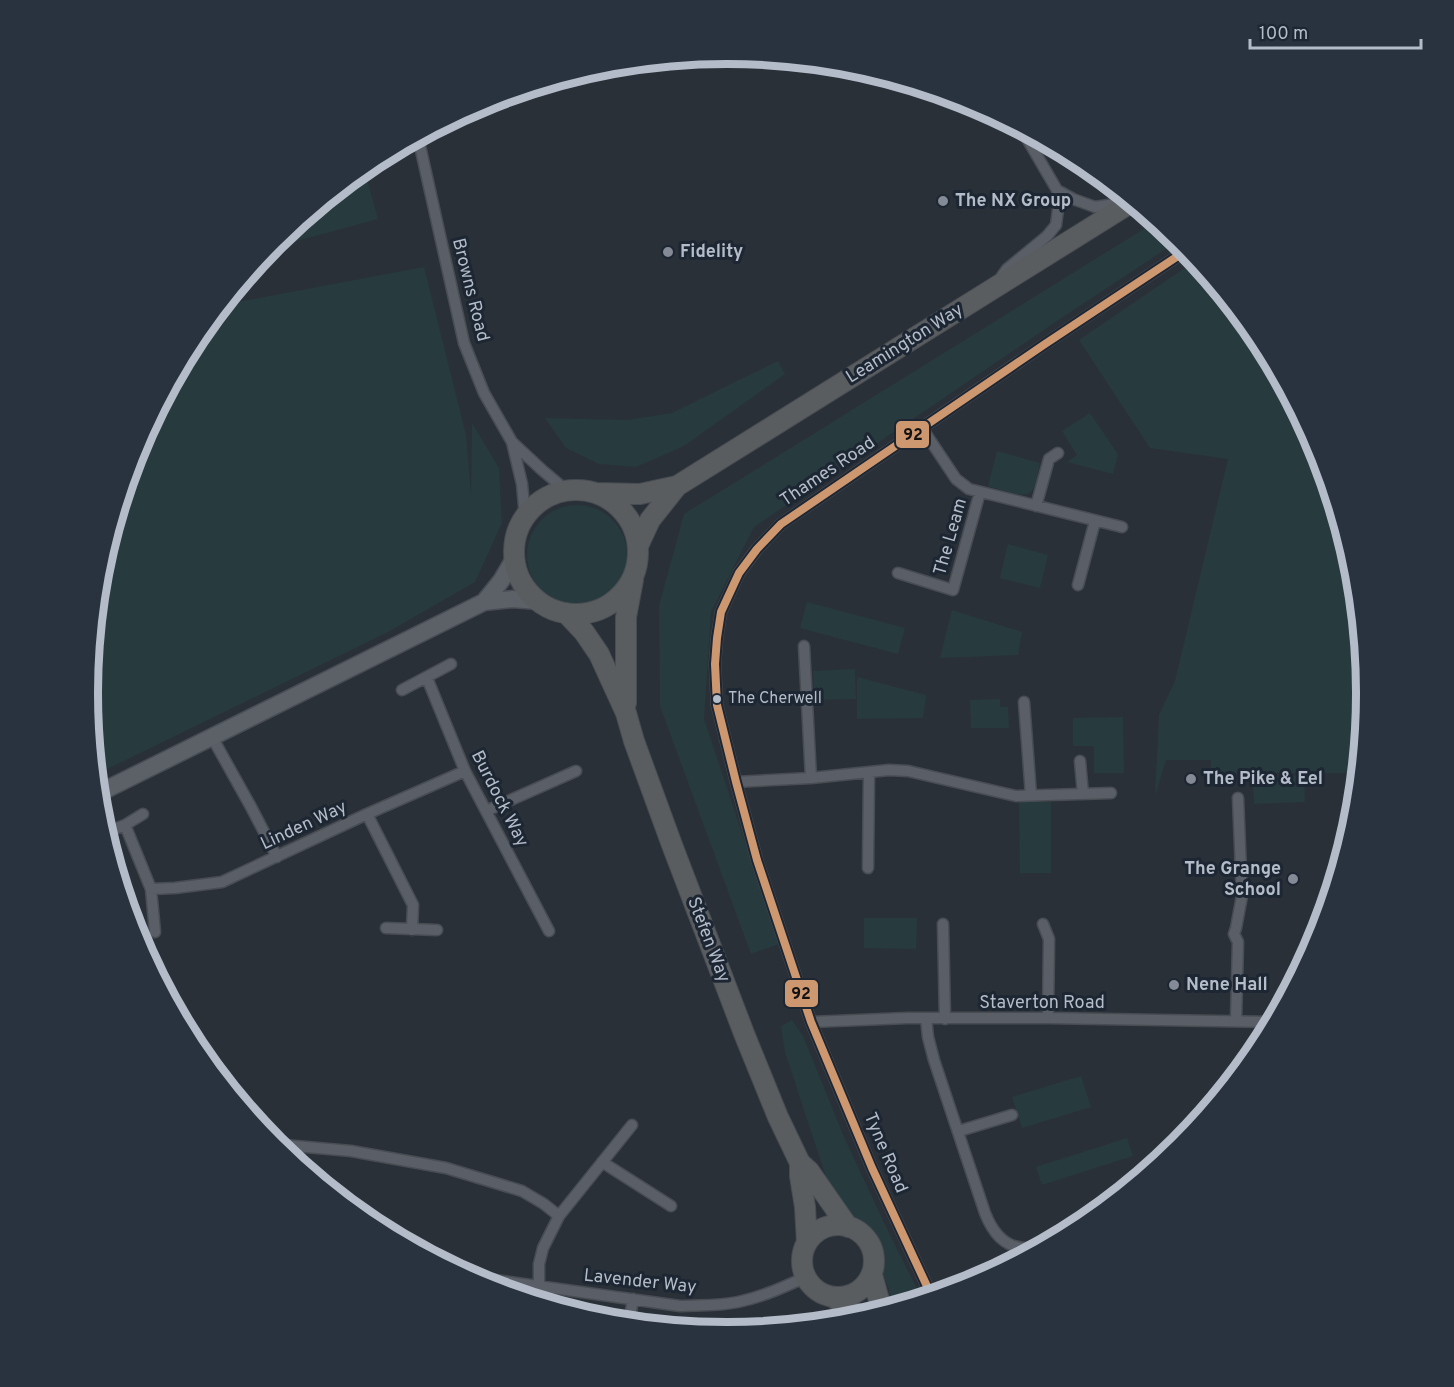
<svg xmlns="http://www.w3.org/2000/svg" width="1454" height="1387" font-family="Overpass,sans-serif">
	<rect width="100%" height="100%" fill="#2a3038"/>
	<path fill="#273a3e" d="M364,168l14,51 -103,28 -2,-4 2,-2z
		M1155,222l23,19 -118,78 -306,208 -43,85 -7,107 75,225 -28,10 -91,-248 -1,-100 25,-92z
		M1195,261l53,64 24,38 43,80 13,52 4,1 22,73 12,125 -7,79h-112l-36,-1v-12h-45l-11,36 4,-81 16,-34 53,-222 -78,-11 -71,-108z
		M424,267l42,168 5,60 1,-72 27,45 3,55 -27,59 -87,50 -293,143 -7,-82 12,-125 36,-120 59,-110 27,-33z
		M778,361l7,13 -101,72 -48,21 -37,-3 -33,-16 -21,-30 82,2 45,-7z
		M1090,413l28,41 -5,20 -46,-12 10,-7 -15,-24z
		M997,451l43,12c-2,8 -3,22 -9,29 -7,7 -33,-3 -43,-6z
		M527 555a50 50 0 1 1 100 0a50 50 0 1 1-100 0Z
		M1008,544l40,11 -8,33 -40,-10z
		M807,602l98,26 -7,26 -98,-26z
		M952,610l70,22 -4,23 -78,3z
		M855,669l1,30 -42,1 -1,-29z
		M857,677l69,18 -3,23 -66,1z
		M1000,699v8h8l1,21h-38l-1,-28z
		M1123,717l1,56h-30v-27h-21v-28z
		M1304,775l1,27 -51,2 -1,-27z
		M1019,802h32v71h-31z
		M864,918h53l-1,31 -52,-1z
		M792,1020l11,16 41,101 45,96 33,66 -32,10 -1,-20 -25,-58 -25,-12 -8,-27 -46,-140 -4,-26z
		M1081,1076l10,31 -69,21 -10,-31z
		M1127,1138l6,18 -91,29 -6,-18z"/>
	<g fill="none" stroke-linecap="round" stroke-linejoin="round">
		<g stroke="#484c53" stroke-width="13">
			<path id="street" d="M418,137l46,206 20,50 28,49 30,28 25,21
				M1057,190l16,9 22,8 27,-4
				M1002,276l5,-7 40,-33 9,-11 3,-23 -2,-12 -35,-60
				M922,428l34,51 13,10 153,38
				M512,442l10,42 3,33
				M1036,506l13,-47 9,-6
				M898,573l55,17 27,-98
				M1078,585l17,-64
				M804,646l7,132
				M427,678l38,93 84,160
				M402,690l49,-26
				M1024,702l7,93
				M212,737l39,70 26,50
				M1080,761l3,33
				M736,782l75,-4 78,-8 19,1 108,25 95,-3
				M486,811l90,-40
				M367,814l46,91 -1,25
				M125,825l26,64 4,43
				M104,833l21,-8 18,-11
				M868,868l1,-96
				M151,889l24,-1 47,-6 145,-68 98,-43
				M943,924l2,95
				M1043,924l6,15 -1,79
				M386,928l51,2
				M926,1018l2,19 6,23 51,153c7,18 19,35 41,35 9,0 24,-7 32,-10
				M1236,1021l2,-79 -4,-8 2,-6 6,-32 -4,-98
				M811,1022l96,-4h141l225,4
				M217,1065v10
				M1224,1089h1
				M959,1131l53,-16
				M273,1144l78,7 95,17 76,23 22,13 15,12
				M602,1162l69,44
				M467,1276l213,30c20,-1 39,0 58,-4 24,-5 46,-15 68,-25
				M539,1286v-22l4,-16 16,-32 73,-91
				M932,1297l-60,-129 -61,-146 -54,-162 -21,-78 -19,-77 -2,-41 2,-26 4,-26 18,-39 18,-24 24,-25 264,-180 142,-94
				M629,1323l4,-24"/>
		</g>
		<g stroke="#484c55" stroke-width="19">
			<path id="primary" d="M484,602l17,-21 13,-22
				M97,794l387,-192 29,-3 25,2"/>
		</g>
		<g stroke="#474c53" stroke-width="22">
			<path id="highway" d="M514 552a62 62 0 1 1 124 0a62 62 0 1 1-124 0Z
				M595,493l45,1 37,-8 455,-284
				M638,546l12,-26 27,-34
				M566,613l18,19 15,22 27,59 8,28 38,104 73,191 33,81 22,46 9,8 39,56
				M626,703v-86l7,-37
				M800,1163v13l5,31 2,36
				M802 1261a36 36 0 1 1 72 0a36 36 0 1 1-72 0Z
				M872,1275l10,36
				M833,1297l29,21"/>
		</g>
		<use href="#street" stroke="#5a5e66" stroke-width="10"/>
		<use href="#primary" stroke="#5c6168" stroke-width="16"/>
		<use href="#highway" stroke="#5a5d60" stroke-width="20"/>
		<g stroke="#1d2633" stroke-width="12">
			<path id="bus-1" d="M932,1297l-60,-129 -61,-146 -54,-162 -21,-78 -19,-77 -2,-41 2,-26 4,-26 18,-39 18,-24 24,-25 264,-180 142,-94"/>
		</g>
		<use href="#bus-1" stroke="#cd976f" stroke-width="8"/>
	</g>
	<g fill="#848b96" stroke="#1d2633" stroke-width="2">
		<circle cx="943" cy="201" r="6"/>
		<circle cx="668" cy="252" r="6"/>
		<circle cx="1191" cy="779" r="6"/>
		<circle cx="1293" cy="879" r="6"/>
		<circle cx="1174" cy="985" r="6"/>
	</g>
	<circle fill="#b4bcc9" stroke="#1d2633" stroke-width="2" cx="717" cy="699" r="5"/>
	<g text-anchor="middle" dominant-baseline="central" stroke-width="6" stroke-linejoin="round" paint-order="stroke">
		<g font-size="16" fill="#b4bcc9" stroke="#1d2633" text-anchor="start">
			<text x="728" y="699">The Cherwell</text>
		</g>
		<g font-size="18" font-weight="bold" fill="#b4bcc9" stroke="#1d2633" text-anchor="start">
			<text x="955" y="201">The NX Group</text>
			<text x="680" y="252">Fidelity</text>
			<text x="1203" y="779">The Pike &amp; Eel</text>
			<text x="1281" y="869" text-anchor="end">The Grange<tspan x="1281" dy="21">School</tspan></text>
			<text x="1186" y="985">Nene Hall</text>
		</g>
		<g font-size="18" fill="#b4bcc9" stroke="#1d2633">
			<text transform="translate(470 290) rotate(76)">Browns Road</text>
			<text transform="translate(905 344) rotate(-32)">Leamington Way</text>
			<text transform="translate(828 472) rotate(-34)">Thames Road</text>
			<text transform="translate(951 537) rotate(-74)">The Leam</text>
			<text transform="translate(499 799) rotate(63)">Burdock Way</text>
			<text transform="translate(304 826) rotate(-25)">Linden Way</text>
			<text transform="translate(708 940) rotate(69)">Stefen Way</text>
			<text x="1042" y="1003">Staverton Road</text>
			<text transform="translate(885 1153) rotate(67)">Tyne Road</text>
			<text transform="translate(640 1282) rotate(6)">Lavender Way</text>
		</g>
	</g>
	<path d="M0 0H1454V1387H0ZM98 693a629 629 0 1 1 1258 0a629 629 0 1 1-1258 0Z" fill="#29323f" fill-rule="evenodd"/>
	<path fill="none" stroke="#b4bcc9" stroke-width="8" d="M98 693a629 629 0 1 1 1258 0a629 629 0 1 1-1258 0Z"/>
	<g stroke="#1d2633" stroke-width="2">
		<rect x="895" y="420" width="35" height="29" rx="6" fill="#cd976f"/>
		<rect x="784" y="979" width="35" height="29" rx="6" fill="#cd976f"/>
	</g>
	<g font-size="16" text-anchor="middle" font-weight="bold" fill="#111">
		<text x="913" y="440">92</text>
		<text x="801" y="999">92</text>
	</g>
	<path d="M1250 39v9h171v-9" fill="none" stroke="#b4bcc9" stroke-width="3"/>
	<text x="1259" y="39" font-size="18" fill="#b4bcc9" stroke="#1d2633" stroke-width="4.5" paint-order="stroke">100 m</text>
</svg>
